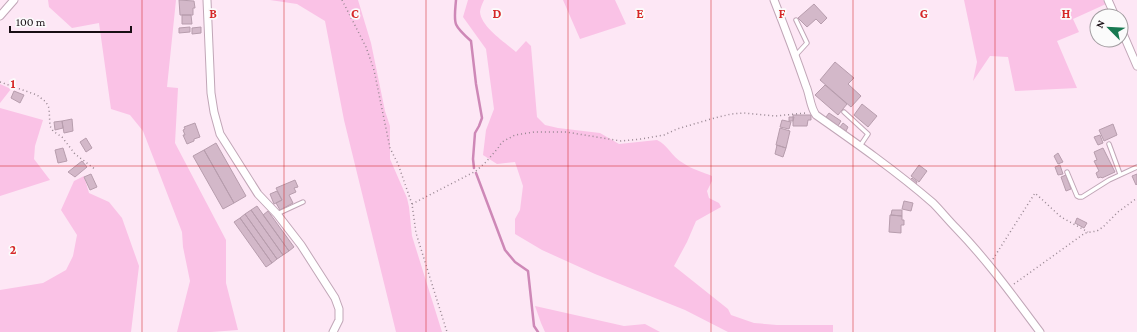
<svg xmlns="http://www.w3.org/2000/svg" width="1137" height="332" font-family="'Crimson Pro',serif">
	<rect width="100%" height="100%" fill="#fde7f5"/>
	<path fill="#fac2e6" d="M48,0h128l-9,87 11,1 -3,55 51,97v43l12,47 -27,2h-34l13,-51 -7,-34 -1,-15 -39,-101 -13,-16 -19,-6 -12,-86 -27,5 -23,-21z
		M270,0h88l13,43 14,68 5,15v33l17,39 2,9 3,29 30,96h-46l-52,-212 -19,-99 -28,-17z
		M468,0h16c-2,4 -4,9 -4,12 1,15 26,31 36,40l10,-11 5,5 6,71 8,8 13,3 42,5 19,11 38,-4c10,4 15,17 26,23 8,6 20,9 29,13v5l-5,10 2,7 10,5 2,4 -25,14 -9,21 -13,24 54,43 3,6 23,8 23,2h56v7h-105l-43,-22 -90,-36 -53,-24 -27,-16v-15l5,-9 3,-24 -8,-24 -18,2 -14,-9 3,-25 8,-21 -8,-60 -23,-32z
		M563,0h52l11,24 -46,15z
		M964,0h139l3,4 -33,15 6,13 -22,9 20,47 -62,3 -7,-34 -18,-1 -17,25 4,-19z
		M0,84l11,5 -11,14z
		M0,108l43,12 -8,26 -1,13 16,21 -50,16z
		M84,176l5,17 20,9 13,16 17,48 -8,66h-131v-42l43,-7 23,-13 7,-14 4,-21 -16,-25 13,-29z
		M535,306l89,20 21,-2 15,8h-115l-4,-9z"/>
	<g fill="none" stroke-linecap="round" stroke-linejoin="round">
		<path stroke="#ce88b7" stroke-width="2.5" d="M456,0c-2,24 -4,24 15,41l5,43 6,34 -3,8 -4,7 -2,26 1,9
			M476,173l29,77 10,12 13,9 6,55 4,6"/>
	</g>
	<path fill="#d3b8c9" stroke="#b79dad" d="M179,0l15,1 1,7h-2v7h-13z
		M814,4l13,14 -6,6 -5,-5 -9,8 -9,-9z
		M182,15h9l1,9h-10z
		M190,27v5l-11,1v-5z
		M201,27v6l-9,1v-6z
		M835,62l19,16 -6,6 13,12 -10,11 -31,-27z
		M825,85l22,19 -9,11 -23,-20z
		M14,91l10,4 -4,8 -9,-5z
		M862,104l15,12 -9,11 -14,-12z
		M829,113l12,8 -3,5 -12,-9z
		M793,115h18v5h-3l-1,6h-14z
		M789,117h5l-1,4h-4z
		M72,119l1,12 -9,2 -2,-12z
		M782,120l9,2 -2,7 -9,-2z
		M62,121l1,7 -8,2 -1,-8z
		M195,123l5,14 -6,2v2l-7,3 -4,-9h2l-2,-5 2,-1 -1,-2z
		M843,123l5,4 -2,4 -6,-4z
		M1113,124l4,11 -13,6 -5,-11z
		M780,128l10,3 -4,17 -10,-3z
		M1100,135l3,8 -5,2 -4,-8z
		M86,138l6,10 -6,4 -6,-10z
		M216,143l30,53 -12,7 -30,-53z
		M777,145l9,3 -3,9 -8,-3z
		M63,148l4,13 -9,2 -3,-13z
		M1103,148l12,24 -13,6 -1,-1 -3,1 -2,-5 3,-2 -5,-10 3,-1 -3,-8z
		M204,150l30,53 -11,6 -30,-53z
		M1058,153l5,9 -5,2 -4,-8z
		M82,161l5,6 -12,10 -7,-5z
		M919,165l8,6 -8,11 -8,-6z
		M1060,165l3,9 -5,1 -3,-8z
		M91,174l6,13 -7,3 -6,-13z
		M1137,174v10l-1,1 -4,-9z
		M1066,175l5,14 -5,2 -5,-14z
		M912,178l5,4 -1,2 -6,-4z
		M295,180l3,7 -4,1 2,4 -7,3 4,8 -13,7 -4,-7 6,-3 -6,-12z
		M277,191l5,9 -8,4 -4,-10z
		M904,201l9,2 -2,8 -9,-2z
		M257,206l32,45 -6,4 -32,-45z
		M251,210l32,45 -6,4 -32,-45z
		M892,210h10v6l-11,-1z
		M268,211l26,36 -5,4 -26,-36z
		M245,214l32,45 -5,4 -32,-45z
		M890,215l12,1v4h2v5h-3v8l-12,-1z
		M240,218l32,45 -6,4 -32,-45z
		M1077,218l10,5 -3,5 -9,-5z"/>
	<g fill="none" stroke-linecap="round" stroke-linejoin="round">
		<g stroke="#c1a6b7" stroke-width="5.5">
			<path id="lane" d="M796,55l11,-12 -11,-23
				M844,112l24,22 -8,12
				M1109,144l11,30
				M1067,172l10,24 2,1h3l27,-17 28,-13
				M277,214l26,-12"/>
		</g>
		<g stroke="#c1a6b7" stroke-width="9">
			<path id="street" d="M207,0l4,93 3,19 6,22 7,11 31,49 19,20 24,31 34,53 4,11v11l-6,12
				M774,0c11,28 22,57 32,86 4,9 4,21 10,29 40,28 80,56 117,88 8,8 15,17 23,25 31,32 57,68 84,104
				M1108,0l7,16
				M0,16l14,-16
				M1121,29l16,37"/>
		</g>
		<path stroke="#988792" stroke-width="1.5" stroke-dasharray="1 3" stroke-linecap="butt" d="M342,0l24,47 8,23 16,78 8,16 14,40 4,29 31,99
			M0,82l37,13 9,7 3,6 1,18 3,5 9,6 13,17 21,16
			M412,204l64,-33 10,-9 12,-14 4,-6 13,-7 19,-3h32l55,9 20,-2 23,-4 13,-6 34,-10 20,-5 13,-1 31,3 31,-3
			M993,259l42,-66 26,24 27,15
			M1014,284l71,-51 12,-2 6,-4 15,-15 19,-14"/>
		<use href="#lane" stroke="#fff" stroke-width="3.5"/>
		<use href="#street" stroke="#fff" stroke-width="7"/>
	</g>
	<path fill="none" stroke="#d62828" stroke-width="1" stroke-opacity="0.55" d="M142,0v332M284,0v332M426,0v332M568,0v332M711,0v332M853,0v332M995,0v332M0,166h1137"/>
	<g font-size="13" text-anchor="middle" font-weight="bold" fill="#d62828" stroke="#fbfbfb" stroke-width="3.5" stroke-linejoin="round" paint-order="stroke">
		<text x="213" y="18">B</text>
		<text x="355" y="18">C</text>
		<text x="497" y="18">D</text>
		<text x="640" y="18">E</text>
		<text x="782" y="18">F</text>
		<text x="924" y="18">G</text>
		<text x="1066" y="18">H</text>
		<text x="13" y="88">1</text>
		<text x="13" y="254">2</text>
	</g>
	<g transform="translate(1109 28) rotate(294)"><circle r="19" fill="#fbfbfb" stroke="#a09c9f"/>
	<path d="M0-3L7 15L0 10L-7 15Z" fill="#177951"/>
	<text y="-6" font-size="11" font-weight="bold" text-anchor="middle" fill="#180e14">N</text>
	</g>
	<path d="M10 26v6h121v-6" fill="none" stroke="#180e14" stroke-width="2"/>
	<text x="16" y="26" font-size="12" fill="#180e14" stroke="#fbfbfb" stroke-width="3" paint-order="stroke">100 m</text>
</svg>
